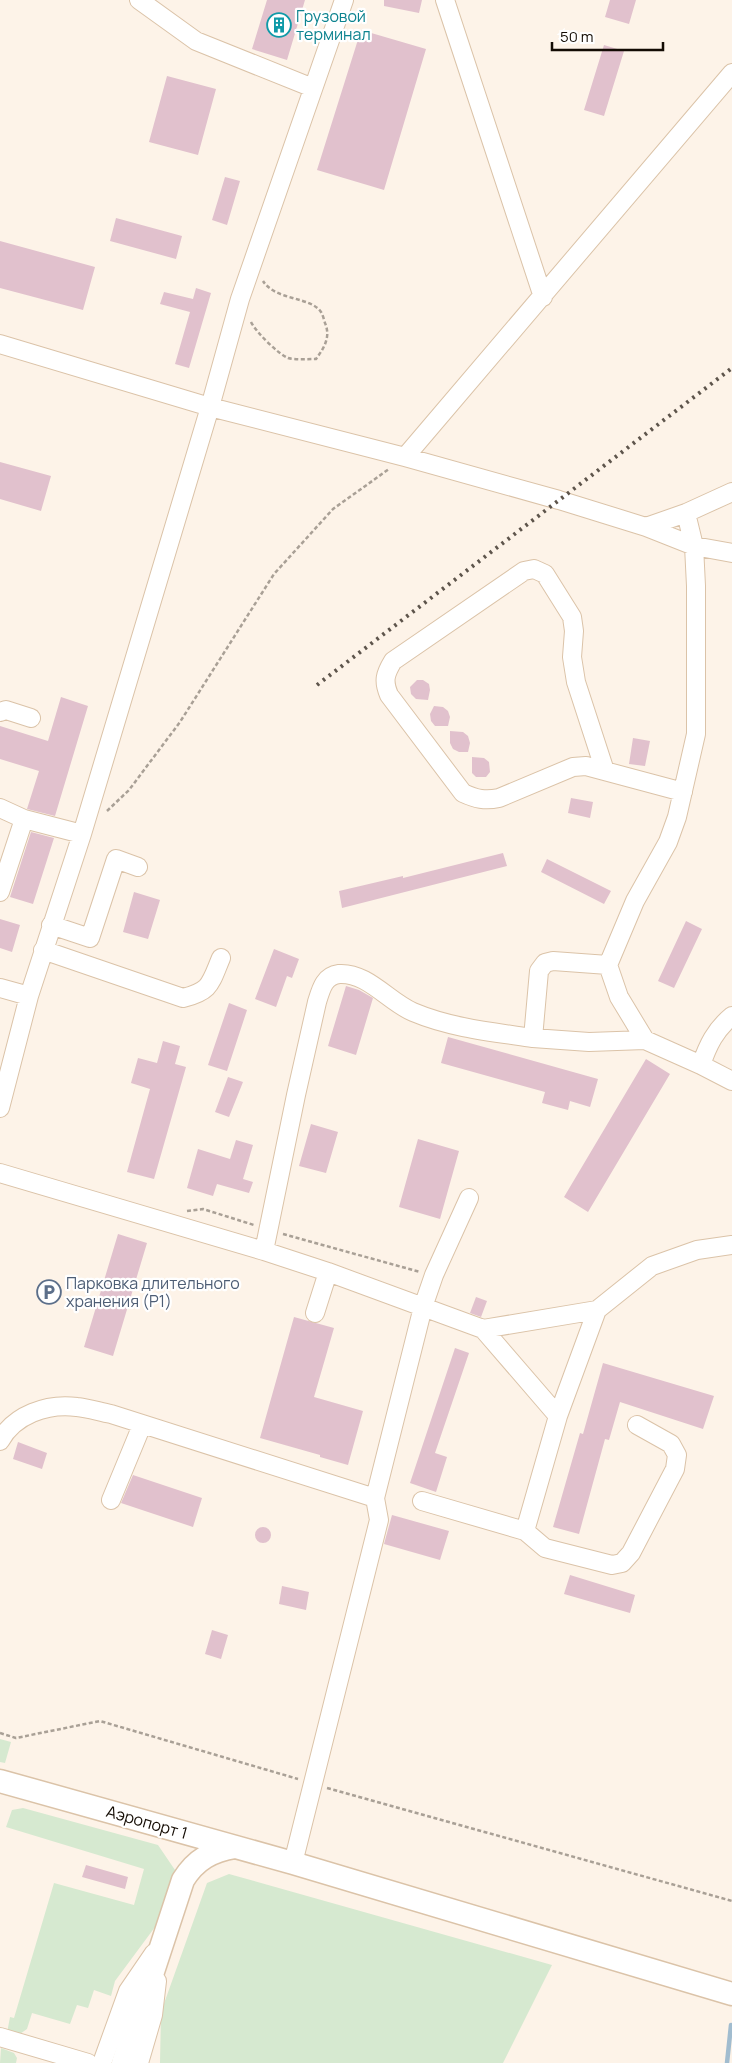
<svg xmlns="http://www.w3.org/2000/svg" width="732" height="2063" font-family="Manrope,sans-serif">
	<rect width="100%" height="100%" fill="#fdf3e8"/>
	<path fill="#d6e9d0" d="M0,1739l11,3 -6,21 -5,-1z
		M23,1808l135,37 17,25 -17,53 -43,58 -4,15 -17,-6 -6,18 -11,-3 -7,19 -38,-11 -5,16 -10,7 -10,-3 3,-16 4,1 40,-135 80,22 10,-36 -138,-42 6,-17z
		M229,1874l323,91 -49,98h-343l1,-51 46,-129z
		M1,2048l13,5 3,5 -1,5h-16z"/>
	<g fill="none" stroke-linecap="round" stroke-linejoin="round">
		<path stroke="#a1bccf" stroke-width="4.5" d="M727,2063l4,-38"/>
	</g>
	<path fill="#e1c1cd" d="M267,0h38l-18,60 -35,-11z
		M384,0h38l-3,13 -35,-7z
		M610,0h26l-7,24 -24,-7z
		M361,30l65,19 -42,141 -67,-20z
		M604,45l20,6 -20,65 -20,-6z
		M167,76l49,13 -18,66 -49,-13z
		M225,177l15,4 -13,44 -15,-5z
		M116,218l66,18 -6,23 -66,-18z
		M0,241l95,26 -12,43 -83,-22z
		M196,288l15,5 -22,75 -14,-4 15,-52 -30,-8 4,-12 29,7z
		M0,462l51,14 -10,35 -41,-12z
		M417,680h6l6,4 1,6 -2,10 -12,-1 -5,-5 -1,-7z
		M61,697l27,9 -33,110 -28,-7 12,-38 -39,-12v-33l48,15z
		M434,706l9,1 5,4 2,6 -2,9h-13l-4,-5 -1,-7z
		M450,731l13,1 5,4 2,7 -2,9h-9l-6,-3 -3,-6z
		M633,738l17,3 -5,25 -16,-2z
		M472,757l12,1 5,4 1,10 -4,5h-10l-4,-4z
		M571,798l22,4 -3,16 -22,-5z
		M31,832l23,6 -21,66 -23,-7z
		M503,853l4,13 -165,42 -3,-17 64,-15v2z
		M547,859l64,32 -7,13 -63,-32z
		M134,892l26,8 -12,39 -25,-7z
		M0,919l20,6 -8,27 -12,-4z
		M686,921l16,8 -28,59 -16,-7z
		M274,949l25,10 -7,19 -5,-2 -11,31 -21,-8z
		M346,986l13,4 14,8 -17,57 -28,-9z
		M229,1003l18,7 -20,61 -19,-6z
		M448,1037l150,42 -8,28 -20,-6 -2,9 -26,-7 3,-11 -104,-29z
		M163,1041l17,5 -5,18 11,3 -32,112 -27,-7 23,-83 -19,-6 7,-25 19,5z
		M646,1059l24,15 -82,138 -24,-15z
		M228,1077l15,5 -14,35 -14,-5z
		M311,1124l27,8 -12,41 -27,-7z
		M418,1139l41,12 -19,68 -41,-12z
		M236,1140l17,5 -10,34 10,3 -4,11 -32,-9 -4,12 -26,-8 11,-39 32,10z
		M118,1234l29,9 -34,113 -29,-9z
		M476,1297l11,4 -6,16 -11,-4z
		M294,1317l40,11 -20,69 49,14 -15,54 -28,-8v-2l-60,-17z
		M455,1348l14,5 -34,100 12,4 -11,35 -26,-9z
		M603,1363l111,33 -11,33 -83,-27 -11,38 -4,-1 -26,95 -26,-7 27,-94 3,1z
		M18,1442l29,11 -5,16 -29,-10z
		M133,1475l69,23 -9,29 -72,-24z
		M392,1515l57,16 -9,29 -56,-16z
		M255 1535a8 8 0 1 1 16 0a8 8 0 1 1-16 0Z
		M570,1575l65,20 -5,18 -66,-19z
		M282,1586l27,6 -3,18 -27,-6z
		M212,1630l16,5 -7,24 -16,-5z
		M86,1865l42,12 -3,12 -43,-12z"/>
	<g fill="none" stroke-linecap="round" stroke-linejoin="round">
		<g stroke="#dbc3a8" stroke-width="20">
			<path id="minor" d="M139,0l57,41 117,47
				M445,0l98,297
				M0,344l210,63 195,50 154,43 87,27 48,19 38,7
				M405,457l327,-384
				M646,527l40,-14 46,-21
				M0,712l6,-2 25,8
				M605,771l-29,-89 -4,-25 2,-26 -2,-14 -27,-43 -11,-5 -10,2 -131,90c-8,13 -10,20 -4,34l74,98c13,6 22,8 36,5l74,-31 13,-1 97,26
				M0,808l24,11 58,15
				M0,892l24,-73
				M51,925l39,13 26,-79 22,8
				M43,950l140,48c28,-7 27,-14 38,-40
				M608,965l11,32 26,43
				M0,988l29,8
				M533,1038l56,4 56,-2 56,25c7,-20 14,-35 31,-49
				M701,1065l31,16
				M0,1108l29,-112 53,-162 128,-427 30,-108 104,-299
				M0,1173l264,78 64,21 155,57 114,-19 55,-44 45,-16 35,-5
				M264,1251l32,-156 21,-93c4,-13 7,-26 22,-28 28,-2 50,28 74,38 38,16 79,20 120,26l6,-67 6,-8 8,-2 55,4 27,-64 33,-59 9,-25 19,-83v-148l-2,-40 -8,-33
				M315,1313l13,-41
				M483,1329l75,87 -33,115
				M558,1416l39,-106
				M0,1441c14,-26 47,-38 77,-34 11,1 23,5 34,7l264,84
				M111,1500l31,-75
				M422,1501l103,30 20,17 67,17 10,-2 9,-10 44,-84 2,-14 -6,-11 -34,-19
				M293,1863l86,-343 -4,-22 48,-191 11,-32 35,-77
				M0,2037l88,26
				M102,2063l26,-72 26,-38
				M139,2063l14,-48 4,-34"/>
		</g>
		<g stroke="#dbc3a8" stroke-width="25">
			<path id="major" d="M0,1781l293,82 439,131
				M123,2063l60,-183c13,-21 29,-29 52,-33"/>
		</g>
		<path stroke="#a9a096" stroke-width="2.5" stroke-dasharray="4 2.5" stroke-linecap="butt" d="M251,322c5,10 27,32 37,36 8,2 20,1 28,1 8,-11 15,-22 9,-36 -1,-3 -2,-8 -4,-11 -11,-16 -45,-11 -58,-31
			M107,811l22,-21 51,-68 94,-148 59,-65 56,-40
			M187,1211l16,-2 51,16
			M283,1234l137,38
			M0,1733l16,5 84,-17 198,58
			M327,1788l405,113"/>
		<use href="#minor" stroke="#fff" stroke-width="18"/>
		<use href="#major" stroke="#fff" stroke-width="22"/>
		<path stroke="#5d544b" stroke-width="4" stroke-dasharray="2.5 5" stroke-linecap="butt" d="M317,685l415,-317"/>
	</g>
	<defs>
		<g id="building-ring" transform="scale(1.25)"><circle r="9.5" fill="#fff" stroke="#0f9aa8" stroke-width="1.5"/><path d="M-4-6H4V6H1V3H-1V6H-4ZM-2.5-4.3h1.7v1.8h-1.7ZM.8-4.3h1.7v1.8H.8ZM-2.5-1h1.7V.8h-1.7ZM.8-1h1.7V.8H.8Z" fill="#0f9aa8"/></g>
		<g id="parking-ring" transform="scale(1.25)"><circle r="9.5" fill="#fff" stroke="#5c6f8a" stroke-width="1.5"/><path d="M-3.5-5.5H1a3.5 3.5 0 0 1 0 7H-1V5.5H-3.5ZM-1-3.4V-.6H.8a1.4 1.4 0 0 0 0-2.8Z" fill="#5c6f8a"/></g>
	</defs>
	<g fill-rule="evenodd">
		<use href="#building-ring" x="279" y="25"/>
		<use href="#parking-ring" x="49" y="1292"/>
	</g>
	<g text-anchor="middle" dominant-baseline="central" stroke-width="4.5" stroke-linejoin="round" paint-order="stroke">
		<g font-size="16" fill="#0d838f" stroke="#fff" text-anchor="start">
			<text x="296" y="16">Грузовой<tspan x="296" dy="18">терминал</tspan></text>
		</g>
		<g font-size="16" fill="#4e5e75" stroke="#fff" text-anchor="start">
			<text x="66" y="1283">Парковка длительного<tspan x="66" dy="18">хранения (P1)</tspan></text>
		</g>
		<g font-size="16" fill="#130b03" stroke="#fff">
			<text transform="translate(147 1822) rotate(16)">Аэропорт 1</text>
		</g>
	</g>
	<path d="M552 42v8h111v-8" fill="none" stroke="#130b03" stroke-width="2.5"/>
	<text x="560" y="42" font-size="15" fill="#130b03" stroke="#ffffff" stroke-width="4" paint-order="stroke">50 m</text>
</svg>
